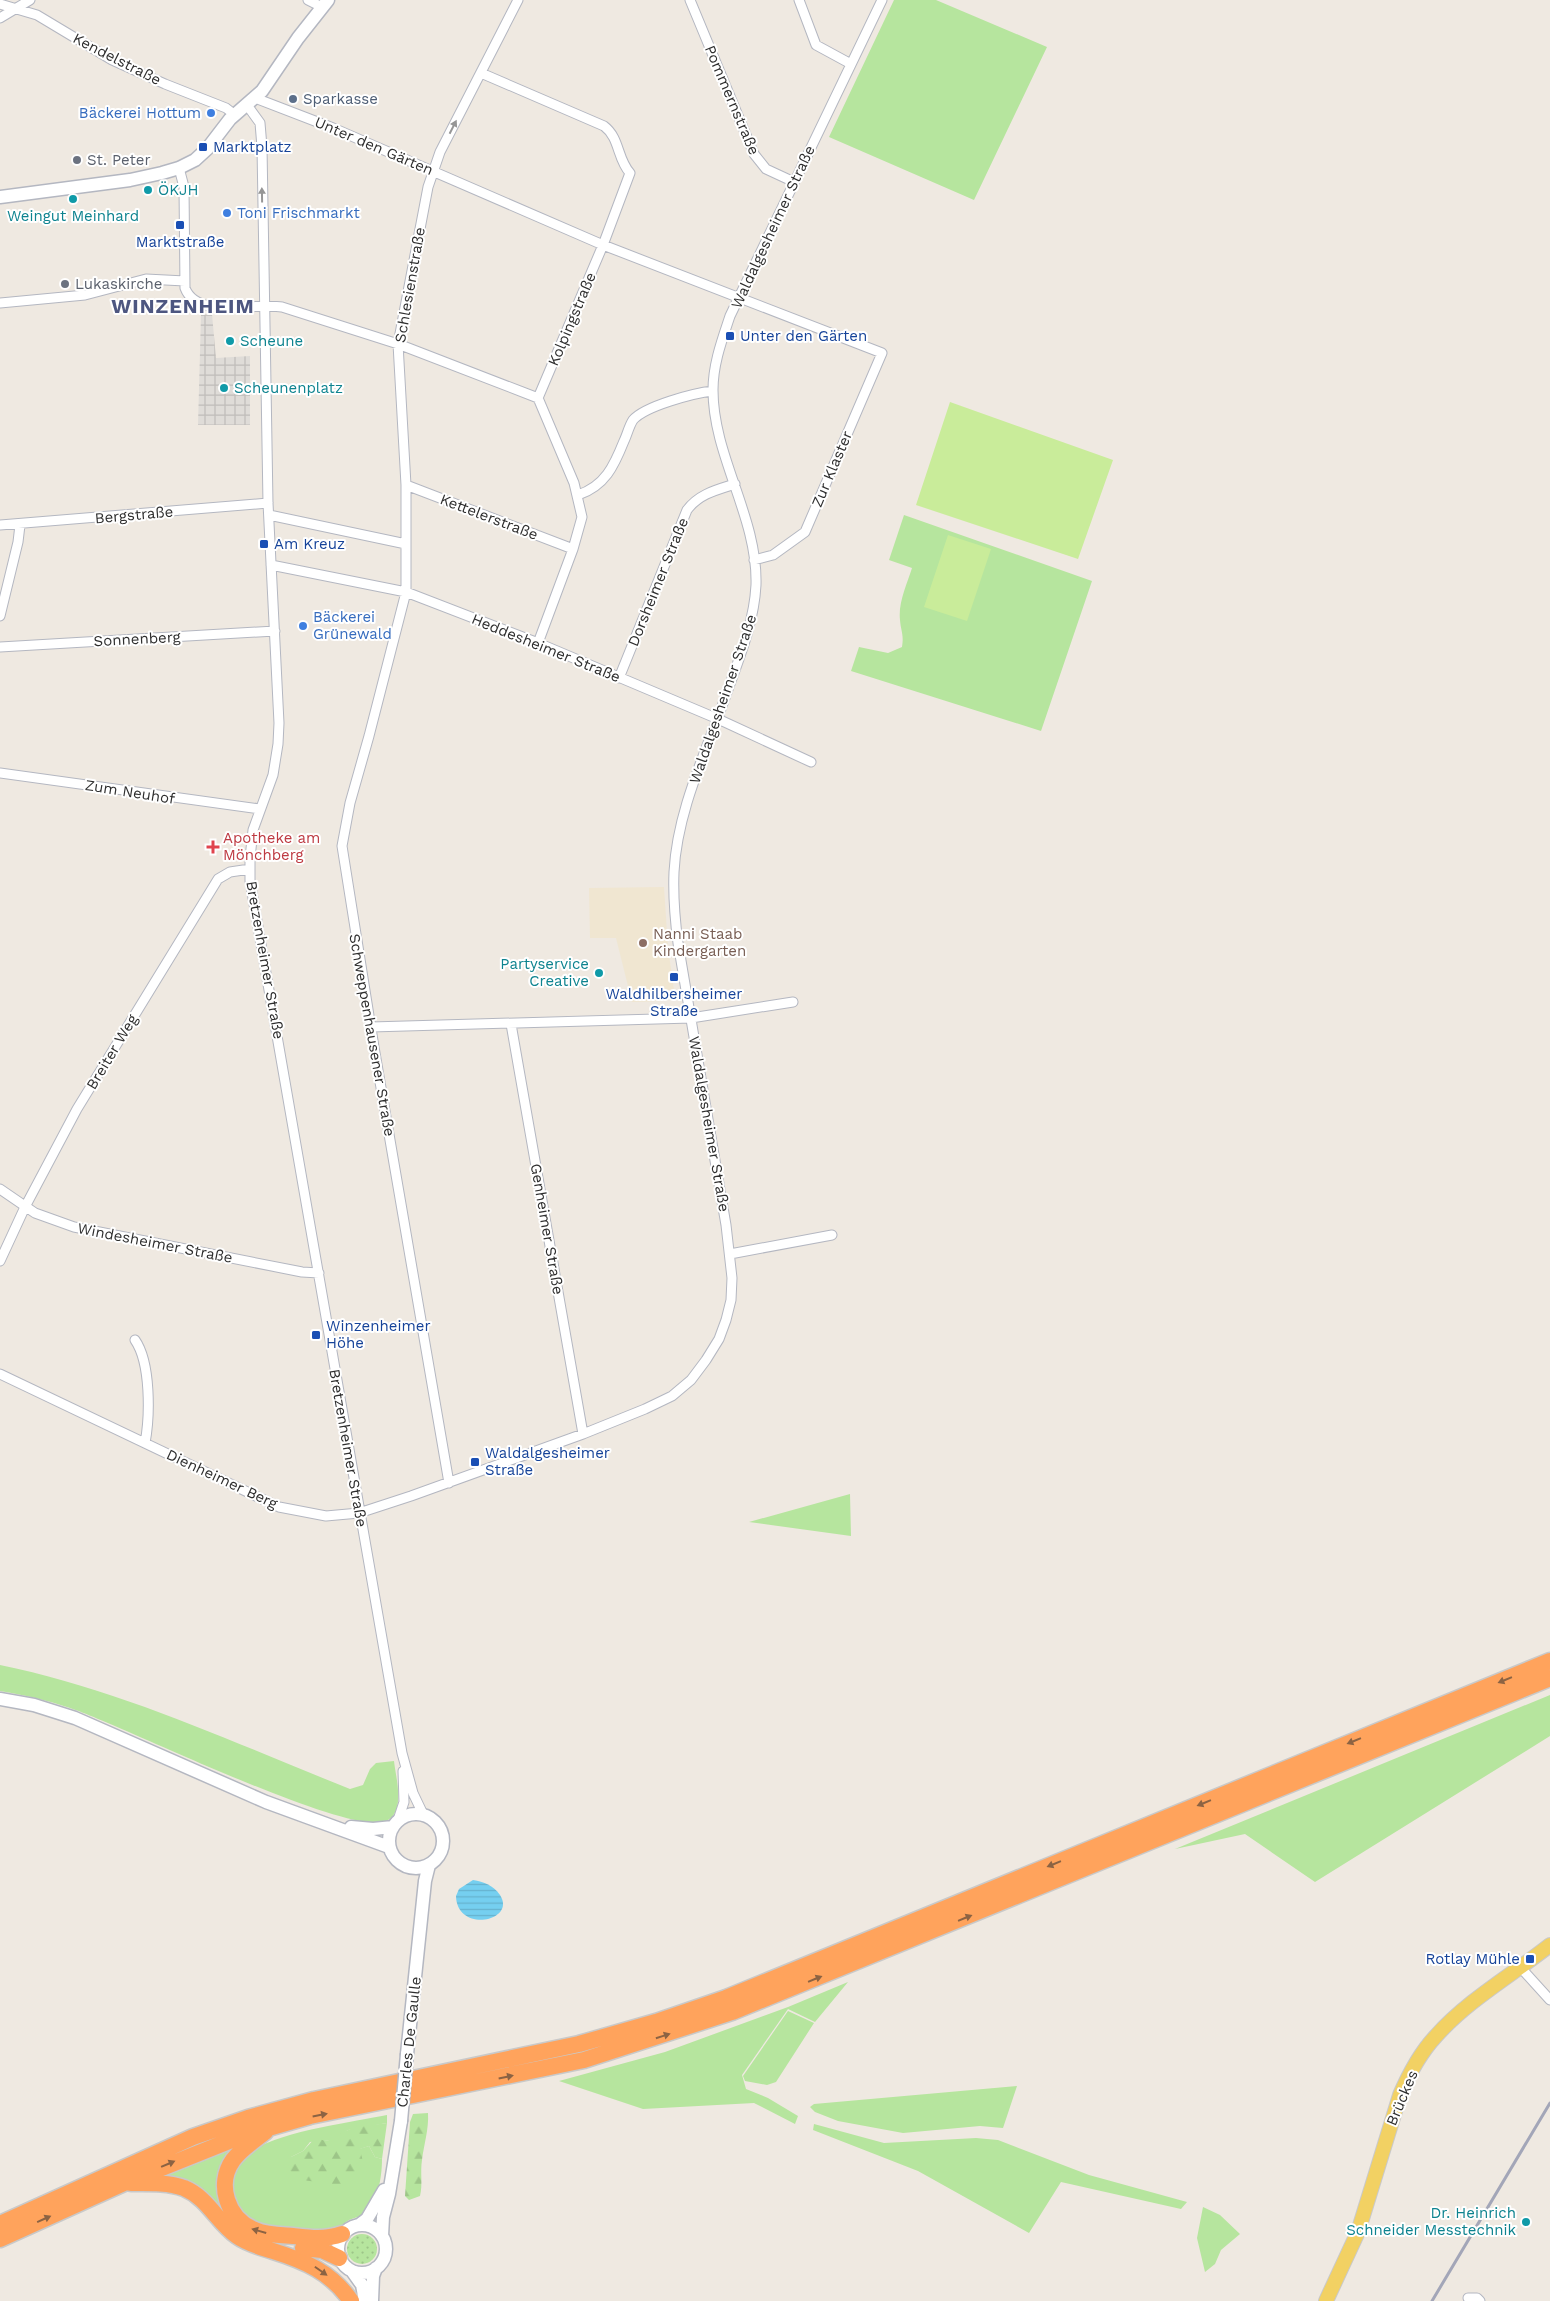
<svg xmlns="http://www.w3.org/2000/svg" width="1550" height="2301" font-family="'Work Sans',sans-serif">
	<defs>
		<pattern id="forest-firs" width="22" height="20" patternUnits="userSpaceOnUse" patternTransform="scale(1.25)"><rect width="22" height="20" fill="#b6e59e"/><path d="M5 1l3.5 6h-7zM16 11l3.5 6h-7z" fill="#9dc588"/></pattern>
		<pattern id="garden-dots" width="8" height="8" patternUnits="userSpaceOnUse" patternTransform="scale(1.25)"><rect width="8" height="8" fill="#b6e59e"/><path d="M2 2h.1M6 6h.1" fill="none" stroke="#9dc588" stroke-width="1.8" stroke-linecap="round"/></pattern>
		<pattern id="plaza-grid" width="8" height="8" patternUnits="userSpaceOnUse" patternTransform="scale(1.25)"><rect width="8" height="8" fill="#dfdcd8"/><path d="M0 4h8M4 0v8" fill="none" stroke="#c0bdba"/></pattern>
		<pattern id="water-rules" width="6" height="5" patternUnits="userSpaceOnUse" patternTransform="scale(1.25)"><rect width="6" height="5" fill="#75cff0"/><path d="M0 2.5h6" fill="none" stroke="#66b2ce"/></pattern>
	</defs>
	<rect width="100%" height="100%" fill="#efe9e1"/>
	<path fill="#f0e6d1" d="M664,887l4,61 6,42 -2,8 -6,3 -34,1 -16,-64h-26l-1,-50z"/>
	<path fill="#b6e59e" d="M894,0h42l111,47 -73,153 -145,-63z
		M904,515l188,66 -51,150 -190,-60 8,-24 29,6 14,-6c2,-13 -1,-15 -2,-27 -2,-17 7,-36 12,-52l-23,-8z
		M850,1494l1,42 -102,-14z
		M0,1665c119,24 237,79 350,124l13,-4 7,-16 6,-6 18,-2c2,18 12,51 -8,60 -37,17 -264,-96 -316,-113 -23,-8 -46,-13 -70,-17z
		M1550,1695v41l-235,146 -70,-48 -70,15z
		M848,1982l-33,40 -27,-13 -46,66 4,14 22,9 30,18 -3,8 -41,-21 -111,6 -84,-28 106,-29 123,-45z
		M788,2011l26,12 -38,59 -9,3 -22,-4 -2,-5z
		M1017,2086l-14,42 -23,-2 -77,7 -65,-12 -23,-9 -5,-5 4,-3z
		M387,2115v8l-39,7 -14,10 -24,2 -7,9 -12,6 68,-8 10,-3 6,11 7,2c0,18 -4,45 -19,56 -4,2 -10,3 -14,5 -5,3 -11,9 -16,10 -12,4 -29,-1 -42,-2 -12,-1 -30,0 -40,-8 -23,-16 -25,-49 -2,-67 26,-21 104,-31 138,-38z
		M814,2124l70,19 92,-5 22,2 91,35 98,27 -6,7 -120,-27 -32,51 -111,-62 -105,-41z
		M233,2148l-6,9v57l-68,-39z
		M1203,2207l17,8 20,19 -19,16 -6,14 -10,8 -8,-34z"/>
	<path fill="url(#forest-firs)" d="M428,2113c1,16 -4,31 -6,47 -2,13 1,24 -2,36l-11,4 -4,-4 5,-74 3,-8z
		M387,2123l-5,36 -7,-2 -6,-11 -9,3 3,13 -6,20 -9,4 -46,-6 -20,-15 9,-8 12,-6 13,-14c14,9 19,-2 32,-7 11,-5 27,-5 39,-7z"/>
	<path fill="url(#garden-dots)" d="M347 2249a15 15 0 1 1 30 0a15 15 0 1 1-30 0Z"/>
	<path fill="#c9ec9a" d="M950,402l163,58 -35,99 -162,-54z
		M948,535l43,14 -24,72 -43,-14z"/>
	<path fill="url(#plaza-grid)" d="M212,314l4,44 34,-2v69h-52l3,-110z"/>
	<path fill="url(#water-rules)" d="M473,1880c11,2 20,5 27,15 17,26 -43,39 -44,1l3,-7z"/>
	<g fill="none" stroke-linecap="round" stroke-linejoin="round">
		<g stroke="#b4b7c1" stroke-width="11">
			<path id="street" d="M308,0l14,7
				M690,0l64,154 12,15 28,13
				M799,0l17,45 35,19
				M0,4l37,11 75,45 53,24 61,24 9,7
				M0,18l30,-18
				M481,73l123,53c16,12 13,33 26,47l-27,72 -65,153 36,85 8,34 -9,32 -35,94
				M255,98l78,30 270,117 279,108 -77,179 -32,23 -19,5
				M247,105l13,18 2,24 6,356 11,220 -1,21 -5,31 -20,55 -3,28v23l152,872 11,40 10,21
				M179,168l5,19 1,101c12,32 70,14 97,19l116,37 140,54
				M0,303l85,-8 61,-16 39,2
				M406,485l167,64
				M578,495c27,-9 36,-29 46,-54 3,-6 5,-15 9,-21 12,-14 61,-27 80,-29
				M269,515l137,29
				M0,525l268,-22
				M271,565l135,27 132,51 180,76 93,43
				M0,616l18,-74 2,-17
				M0,647l275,-16
				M619,678l68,-168c12,-16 29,-20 48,-26
				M0,773l260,36
				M511,1024l72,410
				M371,1027l320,-9 102,-16
				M0,1189l35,24 39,14 228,45 17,1
				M730,1254l102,-19
				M0,1261l25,-54 52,-98 141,-230 12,-7 20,-3
				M135,1340c16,23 15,76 10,103
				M0,1374l279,133 47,9 33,-3 52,-17 172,-62 62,-25 27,-13 19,-16 15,-20 13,-21 7,-19 5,-20 1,-22 -6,-53 -48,-282c-3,-23 -5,-47 -4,-71 3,-60 31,-118 51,-174 13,-37 29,-74 31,-113 2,-68 -43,-128 -43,-195 0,-26 9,-50 17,-74l152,-316
				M449,1483l-75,-436 -32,-201 8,-43 19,-67 37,-144v-107l-8,-141 30,-157 12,-35 78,-152
				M398,1820l6,-18 -1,-31
				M1521,1968l29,32
				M1468,2298h9l3,3"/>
		</g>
		<g stroke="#b4b7c1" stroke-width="15">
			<path id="secondary" d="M0,197l130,-17 32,-7 17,-5 16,-8 12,-11 23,-30 32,-28 36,-53 30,-38
				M0,1699l34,6 41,13 191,84 123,45
				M389 1841a27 27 0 1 1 54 0a27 27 0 1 1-54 0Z
				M351,1827l22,2 20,-2
				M407,2054l18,-173 4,-16
				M338 2249a24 24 0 1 1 48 0a24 24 0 1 1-48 0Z
				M359,2225l8,-6 17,-29
				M382,2236l1,-19 6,-23 12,-73
				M352,2271l10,14 3,16
				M372,2301l1,-25 3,-8"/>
		</g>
		<g stroke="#c9c9c9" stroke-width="16">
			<path id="primary" d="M1326,2301l32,-69 42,-137c9,-21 20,-42 36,-59 32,-36 76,-61 114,-91"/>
		</g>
		<g stroke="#c9c9c9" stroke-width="19">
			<path id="highway" d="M265,2132c-10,8 -24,17 -32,28 -17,24 -6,59 22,70 11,5 25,5 38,6 17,2 32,4 49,-2
				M131,2183c17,0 36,-1 53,5 24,10 33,34 53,48 11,8 24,11 36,15 32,10 58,21 78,50
				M0,2224l193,-87 55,-19 66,-18 265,-56 77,-22 70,-24 824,-337
				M0,2239l124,-56 120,-48 66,-19 274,-56 148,-48 818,-334
				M303,2248l19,2 17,8"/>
		</g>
		<use href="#street" stroke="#fff" stroke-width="9"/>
		<use href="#secondary" stroke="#fff" stroke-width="12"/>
		<use href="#primary" stroke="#f2d163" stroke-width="14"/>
		<use href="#highway" stroke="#ffa35c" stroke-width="16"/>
		<path stroke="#a3a6b8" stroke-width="3" d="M1432,2301l118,-198"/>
		<g stroke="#b4b7c1" stroke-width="15" stroke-linecap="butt">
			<path id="secondary-bridge" d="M401,2121l6,-67"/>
		</g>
		<use href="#secondary-bridge" stroke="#fff" stroke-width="12"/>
	</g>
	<defs><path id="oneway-solid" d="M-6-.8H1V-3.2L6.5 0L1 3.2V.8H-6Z" transform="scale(1.25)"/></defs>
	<g fill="#969696">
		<use href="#oneway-solid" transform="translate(453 127) rotate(-63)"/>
		<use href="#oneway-solid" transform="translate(262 195) rotate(-91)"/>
	</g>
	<g fill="#8c6343">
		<use href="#oneway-solid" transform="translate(1505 1680) rotate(158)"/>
		<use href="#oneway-solid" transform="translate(1354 1741) rotate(158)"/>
		<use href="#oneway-solid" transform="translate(1204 1803) rotate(158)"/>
		<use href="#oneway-solid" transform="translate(1054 1864) rotate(158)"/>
		<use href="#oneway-solid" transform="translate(965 1918) rotate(-22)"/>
		<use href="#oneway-solid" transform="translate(815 1979) rotate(-22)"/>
		<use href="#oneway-solid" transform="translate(663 2036) rotate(-18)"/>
		<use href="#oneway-solid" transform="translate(506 2077) rotate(-12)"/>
		<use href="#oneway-solid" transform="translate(320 2115) rotate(-11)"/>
		<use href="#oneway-solid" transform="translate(168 2164) rotate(-23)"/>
		<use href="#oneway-solid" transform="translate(44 2219) rotate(-24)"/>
		<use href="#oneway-solid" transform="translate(259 2231) rotate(-164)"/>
		<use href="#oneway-solid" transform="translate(321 2271) rotate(35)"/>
	</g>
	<circle fill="#5c6f8a" stroke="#fff" stroke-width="2" cx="293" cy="99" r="5"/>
	<g fill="#3f7fe0" stroke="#fff" stroke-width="2">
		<circle cx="211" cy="113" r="5"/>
		<circle cx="227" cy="213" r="5"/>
		<circle cx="303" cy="626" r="5"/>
	</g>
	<g fill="#1a4fb4" stroke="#fff" stroke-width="2">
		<rect x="198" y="142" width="10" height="10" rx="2.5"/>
		<rect x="175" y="220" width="10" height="10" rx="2.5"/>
		<rect x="725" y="331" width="10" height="10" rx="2.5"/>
		<rect x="259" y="539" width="10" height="10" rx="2.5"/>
		<rect x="669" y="972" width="10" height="10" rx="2.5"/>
		<rect x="311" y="1330" width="10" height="10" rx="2.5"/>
		<rect x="470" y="1457" width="10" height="10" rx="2.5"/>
		<rect x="1525" y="1954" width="10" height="10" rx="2.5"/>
	</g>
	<g fill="#6b7280" stroke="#fff" stroke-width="2">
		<circle cx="77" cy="160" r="5"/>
		<circle cx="65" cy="284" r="5"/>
	</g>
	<g fill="#0f9aa8" stroke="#fff" stroke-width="2">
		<circle cx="148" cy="190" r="5"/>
		<circle cx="73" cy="199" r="5"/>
		<circle cx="230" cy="341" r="5"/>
		<circle cx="224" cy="388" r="5"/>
		<circle cx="599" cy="973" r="5"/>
		<circle cx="1526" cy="2222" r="5"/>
	</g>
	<path fill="#e0444e" stroke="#fff" stroke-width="2" d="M210.5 839.5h5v5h5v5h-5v5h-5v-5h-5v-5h5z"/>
	<circle fill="#8d6e63" stroke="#fff" stroke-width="2" cx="643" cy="943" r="5"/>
	<g text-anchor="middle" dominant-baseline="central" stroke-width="4" stroke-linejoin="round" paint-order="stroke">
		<g font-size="15" fill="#2e2e2e" stroke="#fff">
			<text transform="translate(117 59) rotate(27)">Kendelstraße</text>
			<text transform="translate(732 100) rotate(67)">Pommernstraße</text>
			<text transform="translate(374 146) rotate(23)">Unter den Gärten</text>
			<text transform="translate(773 227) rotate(-65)">Waldalgesheimer Straße</text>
			<text transform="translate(410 285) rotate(-80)">Schlesienstraße</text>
			<text transform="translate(572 319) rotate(-67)">Kolpingstraße</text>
			<text transform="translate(832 469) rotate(-67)">Zur Klaster</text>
			<text transform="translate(134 515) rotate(-5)">Bergstraße</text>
			<text transform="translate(489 517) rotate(21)">Kettelerstraße</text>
			<text transform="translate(658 582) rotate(-68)">Dorsheimer Straße</text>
			<text transform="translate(137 639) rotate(-3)">Sonnenberg</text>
			<text transform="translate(546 648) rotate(22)">Heddesheimer Straße</text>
			<text transform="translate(723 699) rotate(-71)">Waldalgesheimer Straße</text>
			<text transform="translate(130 792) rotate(9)">Zum Neuhof</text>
			<text transform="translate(265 960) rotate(80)">Bretzenheimer Straße</text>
			<text transform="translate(372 1035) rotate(80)">Schweppenhausener Straße</text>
			<text transform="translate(112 1052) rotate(-59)">Breiter Weg</text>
			<text transform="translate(709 1124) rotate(80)">Waldalgesheimer Straße</text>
			<text transform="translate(547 1229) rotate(80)">Genheimer Straße</text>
			<text transform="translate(155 1243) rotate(11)">Windesheimer Straße</text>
			<text transform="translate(348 1448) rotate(80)">Bretzenheimer Straße</text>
			<text transform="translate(222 1479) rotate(25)">Dienheimer Berg</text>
			<text transform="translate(409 2042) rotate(-84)">Charles De Gaulle</text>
			<text transform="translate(1402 2098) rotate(-67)">Brückes</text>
		</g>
		<g font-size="15" fill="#4e5e75" stroke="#fff" text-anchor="start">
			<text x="303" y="99">Sparkasse</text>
		</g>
		<g font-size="15" fill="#366cbe" stroke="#fff" text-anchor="start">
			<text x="201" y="113" text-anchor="end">Bäckerei Hottum</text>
			<text x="237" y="213">Toni Frischmarkt</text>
			<text x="313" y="617">Bäckerei<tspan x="313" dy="17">Grünewald</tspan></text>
		</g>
		<g font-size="15" fill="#164399" stroke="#fff" text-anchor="start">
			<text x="213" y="147">Marktplatz</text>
			<text x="180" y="242" text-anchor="middle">Marktstraße</text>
			<text x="740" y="336">Unter den Gärten</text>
			<text x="274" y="544">Am Kreuz</text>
			<text x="674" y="994" text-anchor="middle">Waldhilbersheimer<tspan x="674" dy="17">Straße</tspan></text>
			<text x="326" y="1326">Winzenheimer<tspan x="326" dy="17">Höhe</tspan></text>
			<text x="485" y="1453">Waldalgesheimer<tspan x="485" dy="17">Straße</tspan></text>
			<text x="1520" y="1959" text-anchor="end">Rotlay Mühle</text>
		</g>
		<g font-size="15" fill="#5b616d" stroke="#fff" text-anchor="start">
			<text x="87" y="160">St. Peter</text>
			<text x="75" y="284">Lukaskirche</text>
		</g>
		<g font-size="15" fill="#0d838f" stroke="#fff" text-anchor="start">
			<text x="158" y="190">ÖKJH</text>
			<text x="73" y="216" text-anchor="middle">Weingut Meinhard</text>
			<text x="240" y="341">Scheune</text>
			<text x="234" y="388">Scheunenplatz</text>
			<text x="589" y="964" text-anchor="end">Partyservice<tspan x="589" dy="17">Creative</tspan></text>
			<text x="1516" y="2213" text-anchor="end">Dr. Heinrich<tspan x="1516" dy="17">Schneider Messtechnik</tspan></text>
		</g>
		<g font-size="15" fill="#be3a42" stroke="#fff" text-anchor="start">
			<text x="223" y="838">Apotheke am<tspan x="223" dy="17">Mönchberg</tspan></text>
		</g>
		<g font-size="15" fill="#785e54" stroke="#fff" text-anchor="start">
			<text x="653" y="934">Nanni Staab<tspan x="653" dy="17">Kindergarten</tspan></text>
		</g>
		<g font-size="20" font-weight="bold" letter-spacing="1" fill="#4d5680" stroke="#fff">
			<text x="183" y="306">WINZENHEIM</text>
		</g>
	</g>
</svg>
